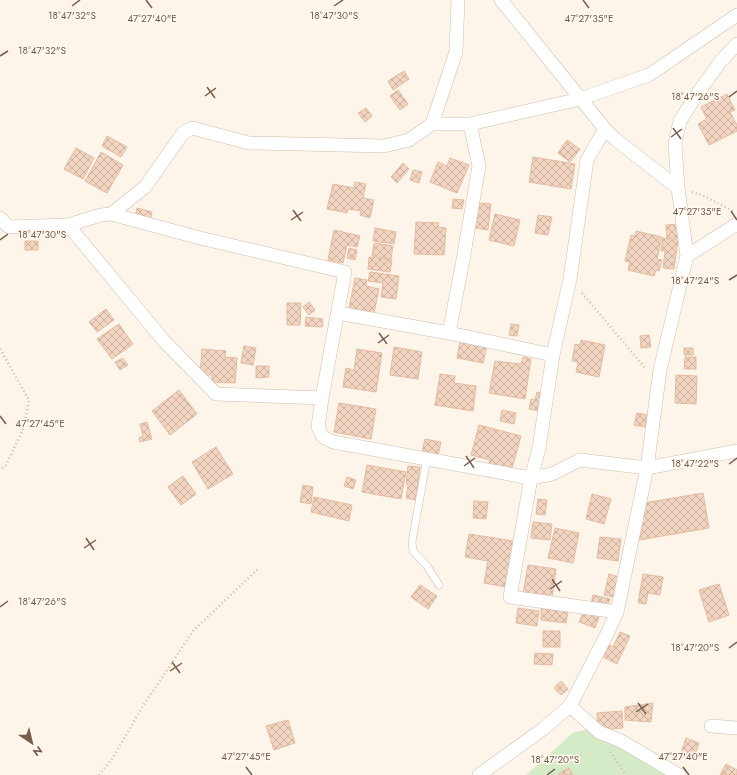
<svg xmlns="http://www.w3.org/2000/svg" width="737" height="775" font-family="Jost,sans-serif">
	<defs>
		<pattern id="building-cross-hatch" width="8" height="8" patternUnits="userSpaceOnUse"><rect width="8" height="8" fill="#f2d5c1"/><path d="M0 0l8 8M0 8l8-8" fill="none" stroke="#c9b09f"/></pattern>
	</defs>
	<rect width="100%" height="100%" fill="#fdf5e9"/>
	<path fill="#d5ebc7" d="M592,729l73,46h-139l48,-43z"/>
	<path fill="url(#building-cross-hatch)" stroke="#e5bca1" d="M404,71l5,8 -16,11 -5,-9z
		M398,90l10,14 -8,6 -10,-14z
		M727,94l8,16 -5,2 7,13v6l-28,14 -11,-21 9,-5 -6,-12z
		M366,108l6,8 -7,6 -7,-9z
		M107,136l20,11 -6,10 -19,-11z
		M567,140l13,9 -10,13 -12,-9z
		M76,148l18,10 -11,21 -19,-10z
		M101,152l22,13 -16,28 -22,-12z
		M533,157l42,7 -4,25 -42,-7z
		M450,158l19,7 -12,28 -27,-11 8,-20 9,4z
		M403,163l6,6 -12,14 -6,-6z
		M413,170l9,2 -3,11 -9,-3z
		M355,182l11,2 -3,14 11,2 -4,18 -10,-3 1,-4 -13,-2 -1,4 -20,-4 6,-25 21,4z
		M453,199l11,1 -2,9 -10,-1z
		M478,203l13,1 -3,26 -13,-2z
		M137,208l15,4 -2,10 -15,-4z
		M495,214l25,6 -6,26 -25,-6z
		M538,215l14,2 -4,18 -13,-2z
		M416,222l23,1 -1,4 8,1 -2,27 -30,-1z
		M679,224v14h-12l-1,-13z
		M375,228l21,4 -2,12 -21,-3z
		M334,230l26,6 -3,11 -10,-2 -4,18 -15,-3z
		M636,231l26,6 -5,22 5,1 -3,11 -3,-1 -2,6 -26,-6 2,-8 -5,-1 6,-26 4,1z
		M663,238l15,2 -4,29 -11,-1 2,-17h-4z
		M25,241h13v9h-13z
		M374,243l19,3 -2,13 -19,-3z
		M349,248l8,2 -2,10 -8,-2z
		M369,257l23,3 -2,12 -22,-3z
		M370,272l29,4 -3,23 -15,-2 2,-14 -15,-2z
		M355,278l12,2 -1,6 13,3 -5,24 -25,-5z
		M309,302l6,8 -6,5 -6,-8z
		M287,303h14l-1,22h-13z
		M106,309l8,11 -17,12 -8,-10z
		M306,317l17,2 -1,8 -17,-1z
		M119,324l14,20 -21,15 -15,-20z
		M511,324l8,1 -2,11 -8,-1z
		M649,335l2,12 -10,1 -1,-12z
		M581,340l24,5 -6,32 -23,-5 2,-10 -6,-1 3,-17 5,1z
		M460,341l27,5 -4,17 -26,-5z
		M244,346l12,2 -3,17 -12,-2z
		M394,347l28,5 -4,27 -28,-4z
		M684,348h9v7h-9z
		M202,349l24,2 -1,6 12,1 -2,25 -23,-1v-7h-12z
		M357,349l25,4 -6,39 -33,-5 3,-19 8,2z
		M523,357l8,2 -6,40 -36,-6 6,-32 26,3z
		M685,357h11v12h-12z
		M123,358l5,7 -8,5 -5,-8z
		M256,366h13v11l-13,1z
		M440,374l15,2 -1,7 22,3 -3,25 -38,-6z
		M676,375l21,1 -1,28 -21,-1z
		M179,390l18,24 -27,21 -18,-24z
		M537,392l7,1 -5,18 -10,-2 2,-10 4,1z
		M339,403l37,6 -5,30 -37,-7z
		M502,410l14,3 -2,11 -14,-3z
		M637,413l10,2 -2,12 -11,-2z
		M147,422l5,17 -12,3 -1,-4 4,-2 -3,-12z
		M479,425l42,11 -10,36 -23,-7 2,-5 -19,-5z
		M425,439l16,3 -3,14 -16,-4z
		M216,447l17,27 -25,15 -16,-27z
		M367,465l39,7 -5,27 -39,-7z
		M408,466l12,1 -4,33 -10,-2 2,-13 -2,-1z
		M183,476l13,18 -15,11 -13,-18z
		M347,477l9,3 -3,9 -9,-3z
		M303,485l10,2 -2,17 -11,-2z
		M703,493l6,35 -70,12 1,-13 4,-24z
		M592,494l19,5 -7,25 -18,-5z
		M314,497l38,8 -3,16 -38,-9z
		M538,499l9,1 -2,15 -9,-1z
		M474,501l14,1 -2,17 -13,-1z
		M533,522l19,2 -2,16 -19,-2z
		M555,528l24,5 -6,30 -25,-5z
		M469,534l45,7 -8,46 -22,-4 4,-22 -23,-4z
		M600,537l21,2 -3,22 -21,-3z
		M528,565l28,4 -4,29 -29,-4z
		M609,574l10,3 -5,20 -10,-2z
		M643,574l20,3 -3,18 -12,-2 -2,11 -8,-1z
		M719,584l10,31 -20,7 -10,-32z
		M420,585l17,11 -9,13 -17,-12z
		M593,595l17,4 -2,9 -17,-4z
		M518,608l21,3 -2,15 -21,-3z
		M541,609l27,2 -2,12 -25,-3z
		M584,611l15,6 -4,11 -16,-6z
		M543,631h17v16h-17z
		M620,632l10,4 -13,28 -16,-8 6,-12 6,3z
		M535,653l18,1 -1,11 -18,-1z
		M561,681l7,8 -7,6 -7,-7z
		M653,703l-2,19 -26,-2v-13z
		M622,711l1,17 -25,2 -1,-17z
		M288,720l7,23 -21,7 -8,-24z
		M686,738l13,5 -6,17 -13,-4z
		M726,764l11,6v5h-17z
		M569,768l4,7h-14l-1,-1z"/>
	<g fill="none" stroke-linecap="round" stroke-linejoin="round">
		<g stroke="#cfbeae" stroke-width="8">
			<path id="lane" d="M427,458l-15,84 1,9 14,15 12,19"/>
		</g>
		<g stroke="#cfbeae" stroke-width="14">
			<path id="street" d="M458,0l-2,52 -24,72 -23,16 -25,6 -135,-3 -57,-15 -9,5 -38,54 -34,27 89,24 145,34 -23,126 -4,29 5,10 10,5 198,36 -21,119 107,15
				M501,0l104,129 10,10 63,49
				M432,124h38l110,-25 69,-24 88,-60
				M605,129l-18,31 -17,119 -17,76 -14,93 -8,30 21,-4 28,-14 67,8 90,-17
				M0,218l9,9 59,-2 33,-10 10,-1
				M68,225l96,116 52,53 106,4
				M687,256l50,-32
				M338,313l111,20 104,22
				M449,333l14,-73 16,-94 -9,-42
				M570,706l29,26 22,9 58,34
				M711,726l26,2
				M479,775l64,-46 27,-23 37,-72 10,-22 30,-144 13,-98 27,-114 -9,-68 -3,-45 5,-22 17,-27 24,-33 16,-17"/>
		</g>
		<path stroke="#d8b9a3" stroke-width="2.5" stroke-dasharray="1 3" stroke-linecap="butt" d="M692,192l10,3 31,16
			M582,293l64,76
			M0,349l29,51 -5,27 -18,38 -6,5
			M610,752l16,23
			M99,775l13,-16 31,-53 50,-75 65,-62"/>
		<use href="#lane" stroke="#fff" stroke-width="7"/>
		<use href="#street" stroke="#fff" stroke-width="13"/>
	</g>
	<path fill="none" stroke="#785c4c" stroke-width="1.5" d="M146,0l6,8M583,0l6,8M72,6l8,-6M334,6l9,-6M0,56l8,-5M207,87l8,11M205,96l11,-8M729,97l8,-6M673,128l8,11M671,137l11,-8M293,210l8,11M731,211l6,9M291,220l12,-8M0,240l8,-6M729,280l8,-5M379,333l8,11M378,343l11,-8M0,416l6,8M466,456l8,12M729,464l8,-6M464,466l11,-8M86,538l8,12M84,548l12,-8M552,579l8,12M550,589l12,-8M0,607l8,-6M729,648l8,-6M172,662l8,11M170,671l12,-8M638,703l8,11M636,712l12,-8M246,767l6,8M683,767l6,8M547,775l8,-6"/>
	<g font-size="10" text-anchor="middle" fill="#785c4c" stroke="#fff9f0" stroke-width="3" stroke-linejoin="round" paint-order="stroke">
		<text x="334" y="19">18°47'30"S</text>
		<text x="72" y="19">18°47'32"S</text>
		<text x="152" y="22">47°27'40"E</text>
		<text x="589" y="22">47°27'35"E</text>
		<text x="42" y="54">18°47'32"S</text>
		<text x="695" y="100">18°47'26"S</text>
		<text x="697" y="215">47°27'35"E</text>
		<text x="42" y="238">18°47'30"S</text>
		<text x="695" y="284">18°47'24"S</text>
		<text x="40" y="427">47°27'45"E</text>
		<text x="695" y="467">18°47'22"S</text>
		<text x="42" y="605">18°47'26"S</text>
		<text x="695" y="651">18°47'20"S</text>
		<text x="246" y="760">47°27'45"E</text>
		<text x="683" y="760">47°27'40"E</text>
		<text x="555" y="763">18°47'20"S</text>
	</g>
	<g transform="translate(32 743) rotate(145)" stroke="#fff9f0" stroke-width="3" paint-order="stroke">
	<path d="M0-3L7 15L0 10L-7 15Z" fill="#785c4c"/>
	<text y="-6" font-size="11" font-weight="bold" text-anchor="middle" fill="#785c4c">N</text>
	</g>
</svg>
